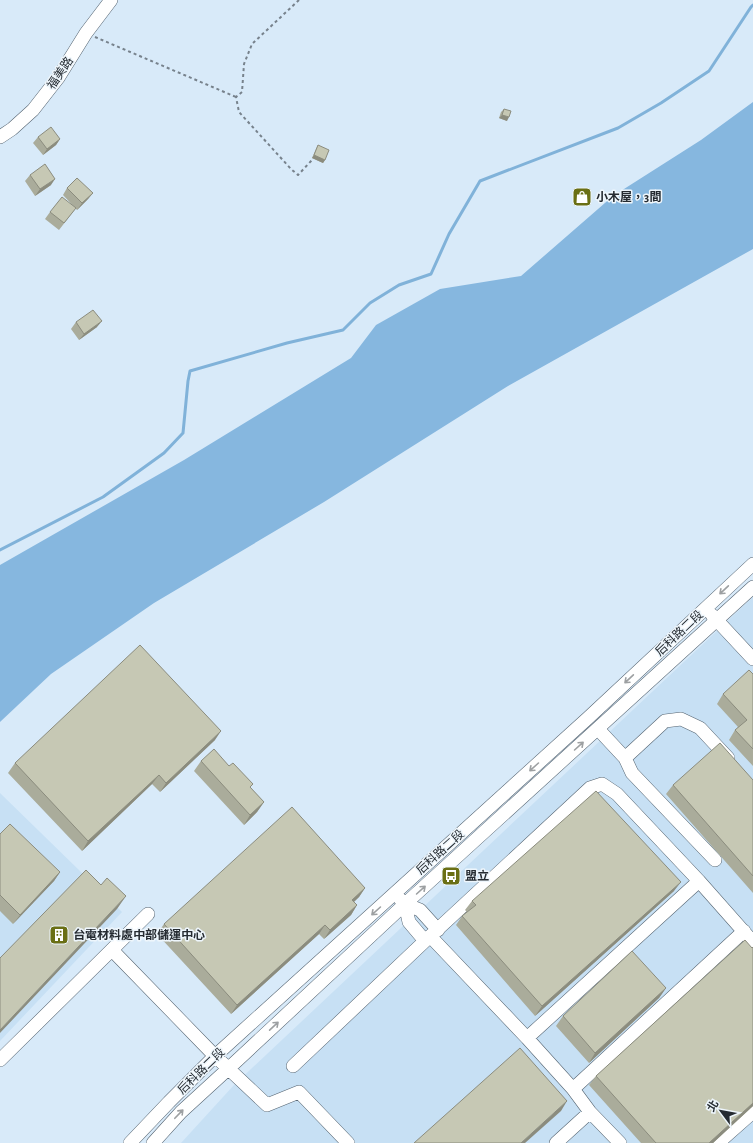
<svg xmlns="http://www.w3.org/2000/svg" width="753" height="1143" font-family="'Alegreya Sans','Noto Sans TC',sans-serif">
	<rect width="100%" height="100%" fill="#d8eaf9"/>
	<path fill="#c7e0f4" d="M753,597v546h-572l53,-58z
		M0,793l122,119 -122,129z"/>
	<path fill="#86b7df" d="M753,102v147l-245,137 -184,116 -170,101 -103,71 -51,48v-157l184,-105 167,-102 25,-33 64,-36 81,-13 92,-80 88,-56z"/>
	<g fill="none" stroke-linecap="round" stroke-linejoin="round">
		<path stroke="#80b2d9" stroke-width="3" d="M0,550l103,-53 61,-44 19,-20 5,-52 2,-10 97,-28 56,-13 27,-27 29,-18 32,-11 18,-40 31,-53 138,-53 43,-25 48,-32 42,-64 2,-2"/>
		<g stroke="#546370" stroke-width="14">
			<path id="minor" d="M0,137l12,-8 21,-19 25,-32 28,-45 25,-33
				M712,615l41,44
				M598,729l27,29 7,15 83,87
				M625,758l40,-37 16,-2 19,9 28,30
				M400,899l5,5 15,6 18,20
				M405,904l4,18 16,19
				M430,936l97,102 46,51 17,23 30,31
				M112,950l103,106 52,49 32,-13 49,51
				M527,1038l172,-157
				M0,1060l148,-146
				M293,1066l132,-125 165,-153 12,-4 15,10 82,87 54,61
				M573,1089l171,-158
				M130,1143l39,-41 46,-46 373,-338 165,-154
				M153,1143l28,-31 48,-44 176,-164 348,-317
				M556,1143l34,-31
				M718,1143l35,-31"/>
		</g>
		<path stroke="#77828c" stroke-width="2" stroke-dasharray="3 3" stroke-linecap="butt" d="M299,0l-47,44 -8,20 -2,28 -6,5 3,15 52,57 7,6 14,-15
			M95,37l141,60"/>
		<use href="#minor" stroke="#fff" stroke-width="13"/>
	</g>
	<path fill="#aaac9b" d="M504,109l3,12 -8,-3 2,-6z
		M38,137l22,2 -4,6 -13,10 -10,-12z
		M318,145l7,15 -2,3 -11,-5 4,-9z
		M30,175l21,10 -16,11 -10,-15z
		M67,188l26,5 -5,6 -11,11 -14,-15z
		M76,208l-17,22 -14,-11 5,-7z
		M76,322l21,5 -18,13 -8,-11z
		M753,674v92l-24,-26 6,-10 3,-3 -21,-23 6,-10z
		M215,740l-55,52 -8,-8 -70,67 -74,-78 7,-10z
		M201,761l28,5 35,36 -7,10 -13,13 -50,-54z
		M753,780v113l-87,-99 7,-9z
		M0,834l60,38 -6,9 -41,43 -13,-13z
		M365,888l-6,9 -5,5 3,3 -6,10 -27,24 -5,-5 -88,80 -74,-80 7,-10z
		M674,891l-139,125 -79,-91 6,-9 5,-4 -2,-2 7,-9z
		M753,947v159l-40,37h-72l-52,-58 7,-9z
		M666,988l-7,10 -70,65 -33,-37 7,-10z"/>
	<path fill="#8b8c7e" d="M502,115l7,2 -2,4 -8,-3z
		M60,139l-4,6 -13,10 4,-6z
		M314,155l11,5 -2,3 -11,-5z
		M55,179l-4,6 -16,11 5,-7z
		M93,193l-5,6 -11,11 5,-7z
		M102,321l-5,6 -18,13 5,-6z
		M221,731l-6,9 -55,52 6,-9z
		M159,775l-7,9 -70,67 6,-10z
		M264,802l-7,10 -13,13 6,-10z
		M60,872l-6,9 -41,43 7,-9z
		M681,882l-7,9 -139,125 7,-10z
		M365,888l-6,9 -13,12 6,-9z
		M126,896l-9,13 -117,124v-3z
		M357,905l-6,10 -27,24 6,-9z
		M325,925l-6,9 -88,80 6,-9z
		M666,988l-7,10 -70,65 6,-10z
		M567,1101l-6,10 -36,32h-4z
		M753,1103v3l-40,37h-4z"/>
	<path fill="#c6c8b4" stroke="#8b8c7e" d="M504,109l7,2 -2,6 -7,-2z
		M51,127l9,12 -13,10 -9,-12z
		M318,145l11,5 -4,10 -11,-5z
		M45,164l10,15 -15,10 -10,-14z
		M77,178l16,15 -11,10 -15,-15z
		M62,197l14,11 -12,15 -14,-11z
		M93,310l9,11 -18,13 -8,-12z
		M140,645l81,86 -55,52 -7,-8 -71,66 -73,-78z
		M749,670l4,4v75l-18,-19 12,-10 -24,-26z
		M720,743l33,37v96l-80,-91z
		M214,749l15,17 4,-3 20,21 -3,3 14,15 -14,13 -49,-54z
		M596,791l85,91 -139,124 -80,-90 14,-11 -4,-4z
		M292,807l73,81 -13,12 5,5 -27,25 -5,-5 -88,80 -73,-81z
		M10,824l50,48 -40,43 -20,-20v-61z
		M86,870l15,15 6,-7 19,18 -126,134v-72z
		M745,940l7,8 1,-1v156l-44,40h-53l-60,-67z
		M632,951l34,37 -71,65 -32,-37z
		M520,1048l47,53 -46,42h-107z"/>
	<defs><path id="oneway-shaft" d="M-6 0H5M1.5-3L5.5 0L1.5 3" fill="none" stroke-width="1.6" stroke-linecap="round" stroke-linejoin="round"/></defs>
	<g stroke="#9da0a2">
		<use href="#oneway-shaft" transform="translate(724 590) rotate(137)"/>
		<use href="#oneway-shaft" transform="translate(629 679) rotate(137)"/>
		<use href="#oneway-shaft" transform="translate(579 746) rotate(-42)"/>
		<use href="#oneway-shaft" transform="translate(534 767) rotate(138)"/>
		<use href="#oneway-shaft" transform="translate(421 890) rotate(-42)"/>
		<use href="#oneway-shaft" transform="translate(376 911) rotate(138)"/>
		<use href="#oneway-shaft" transform="translate(274 1026) rotate(-43)"/>
		<use href="#oneway-shaft" transform="translate(179 1114) rotate(-46)"/>
	</g>
	<defs>
		<g id="shop-square" transform="scale(1)"><rect x="-9" y="-9" width="18" height="18" rx="4" fill="#6a6f14" stroke="#eef6fc"/><path d="M-5-2.5h2.3a2.7 3.5 0 0 1 5.4 0H5L5.5 6h-11ZM-1.5-2.5h3a1.5 2.3 0 0 0-3 0Z" fill="#fff"/></g>
		<g id="bus-square" transform="scale(1)"><rect x="-9" y="-9" width="18" height="18" rx="4" fill="#6a6f14" stroke="#eef6fc"/><path d="M-5-6H5V4H4V6H2V4H-2V6H-4V4H-5ZM-3.5-4V0h7V-4ZM-3.5 1.2v1.5H-2V1.2ZM2 1.2v1.5H3.5V1.2Z" fill="#fff"/></g>
		<g id="building-square" transform="scale(1)"><rect x="-9" y="-9" width="18" height="18" rx="4" fill="#6a6f14" stroke="#eef6fc"/><path d="M-4-6H4V6H1V3H-1V6H-4ZM-2.5-4.3h1.7v1.8h-1.7ZM.8-4.3h1.7v1.8H.8ZM-2.5-1h1.7V.8h-1.7ZM.8-1h1.7V.8H.8Z" fill="#fff"/></g>
	</defs>
	<g fill-rule="evenodd">
		<use href="#shop-square" x="582" y="197"/>
		<use href="#bus-square" x="451" y="876"/>
		<use href="#building-square" x="59" y="935"/>
	</g>
	<g text-anchor="middle" dominant-baseline="central" stroke-width="3" stroke-linejoin="round" paint-order="stroke">
		<g font-size="12" fill="#252b31" stroke="#eef6fc">
			<text transform="translate(60 73) rotate(-56)">福美路</text>
			<text transform="translate(679 633) rotate(-43)">后科路二段</text>
			<text transform="translate(440 852) rotate(-42)">后科路二段</text>
			<text transform="translate(201 1071) rotate(-44)">后科路二段</text>
		</g>
		<g font-size="12" font-weight="bold" fill="#252b31" stroke="#eef6fc" text-anchor="start">
			<text x="596" y="197">小木屋，3間</text>
			<text x="465" y="876">盟立</text>
			<text x="73" y="935">台電材料處中部儲運中心</text>
		</g>
	</g>
	<g transform="translate(721 1111) rotate(302)" stroke="#eef6fc" stroke-width="3" paint-order="stroke">
	<path d="M0-3L7 15L0 10L-7 15Z" fill="#252b31"/>
	<text y="-6" font-size="11" font-weight="bold" text-anchor="middle" fill="#252b31">北</text>
	</g>
</svg>
